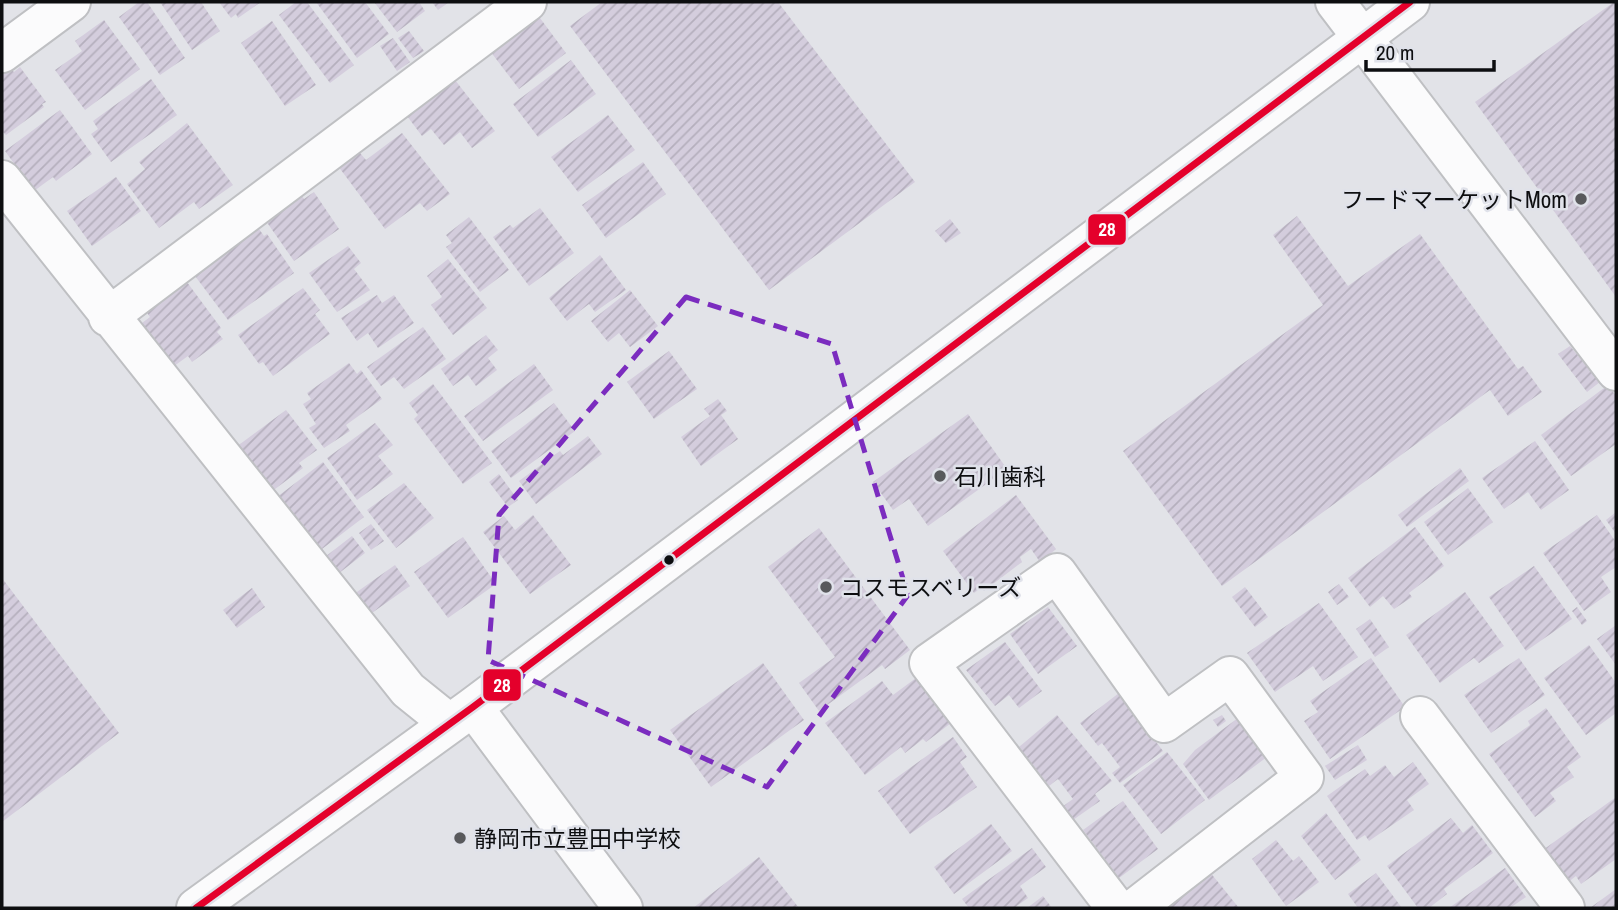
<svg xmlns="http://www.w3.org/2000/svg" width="1618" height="910" font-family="'Archivo Narrow','Noto Sans JP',sans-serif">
	<defs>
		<pattern id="building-hatch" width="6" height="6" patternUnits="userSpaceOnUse" patternTransform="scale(1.75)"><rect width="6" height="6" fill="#d4cddd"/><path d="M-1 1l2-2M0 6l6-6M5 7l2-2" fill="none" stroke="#b5afbd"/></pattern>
	</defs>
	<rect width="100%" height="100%" fill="#e2e3e8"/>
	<path fill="url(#building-hatch)" d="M139,2h8l38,56 -25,17 -41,-58z
		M160,2h41l19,29 -28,19z
		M219,2h42l-23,16 -2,-4 -5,4z
		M296,2h11l47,63 -24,18 -51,-68z
		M316,2h49l24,32 -32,24z
		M374,2h45l6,9 -28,21z
		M432,2h17l-11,8z
		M602,2h176l137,180 -146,108 -199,-264z
		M1614,2h2v295l-141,-195z
		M537,14l29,39 -47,36 -29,-38z
		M104,20l36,49 -55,41 -30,-40 27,-19 -7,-10z
		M272,21l44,64 -31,21 -44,-63z
		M409,31l15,20 -11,7 -15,-20z
		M393,38l17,24 -13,9 -17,-25z
		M571,60l25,34 -58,43 -25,-33z
		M20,67l26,35 -4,2 2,3 -38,28 -4,-4v-57l8,-6 4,4z
		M151,79l26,36 -66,47 -20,-28 7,-5 -5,-8z
		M447,79l8,1 40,51 -23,17 -12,-16 -16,13 -13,-16 -9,7 -18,-24z
		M60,110l32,44 -36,27 -3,-4 -19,14 -29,-40z
		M608,115l27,35 -57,42 -27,-35z
		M187,123l46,62 -34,24 -5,-7 -35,26 -32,-44 18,-15 -6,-7z
		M402,133l48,61 -23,17 -7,-8 -35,26 -50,-67 20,-15 11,13z
		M643,162l23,32 -60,44 -24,-33z
		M116,177l25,34 -49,35 -25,-35z
		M298,190l6,9 10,-7 25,37 -45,32 -33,-47z
		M540,208l34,45 -45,33 -36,-49 17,-12 3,3z
		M1297,216l51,70 72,-52 98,135 5,-3 19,26 -34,24 -18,-26 -268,196 -99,-135 200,-146 -50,-70z
		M469,217l40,53 -29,22 -34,-45 6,-4 -6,-8z
		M950,219l11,14 -15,10 -11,-12z
		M254,222l10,14 3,-2 27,39 -66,47 -36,-48z
		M348,246l13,17 -7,6 16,21 -33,22 -28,-39z
		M600,255l26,35 -31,22 -6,-8 -22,17 -18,-23z
		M448,259l39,49 -34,27 -22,-30 11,-8 -15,-21z
		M181,274l40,54 -4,4 6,7 -31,23 -4,-6 -18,13 -32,-43 12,-9 -9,-13z
		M303,288l17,22 -5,4 15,20 -57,42 -10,-14 -4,2 -21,-29z
		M630,290l28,36 -28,21 -11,-14 -11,9 -17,-21z
		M377,295l5,8 12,-8 20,28 -36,25 -10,-15 -11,8 -16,-23z
		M423,327l23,32 -42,30 -10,-12 -13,9 -14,-19z
		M486,335l12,15 -10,8 9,12 -21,16 -8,-11 -15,11 -12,-17z
		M1570,346l30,36 -13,10 -29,-38z
		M669,351l28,38 -43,30 -27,-37z
		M349,363l8,11 4,-4 21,29 -36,26 4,6 -26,17 -15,-20 7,-4 -13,-20 8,-5 -4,-6z
		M534,364l19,26 -70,51 -19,-25z
		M433,384l59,79 -29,21 -49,-65 4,-4 -9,-12z
		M1608,385l8,11v48l-45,32 -30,-41z
		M718,399l9,12 -6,4 17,24 -37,27 -20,-29 29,-21 -6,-7z
		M554,403l21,28 -64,47 -20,-27z
		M286,410l31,40 -18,13 4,5 -36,27 -35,-45z
		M968,414l39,55 -79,57 -19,-27 -16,11 -20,-28z
		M375,423l18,22 -15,11 15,18 -36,26 -30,-42z
		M588,436l14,18 -66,50 -17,-23 41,-30 3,4z
		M1535,441l34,49 -28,20 -13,-18 -24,17 -22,-31z
		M323,462l41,55 -46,35 -41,-55z
		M1460,468l9,13 -62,46 -9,-12z
		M499,474l19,26 -10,7 -19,-25z
		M404,483l30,35 -38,30 -29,-38z
		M1468,488l25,34 -45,33 -24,-33z
		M1016,495l40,54 -16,13 -9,-13 -11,8 2,5 -38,29 -3,-3 -7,5 -31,-42z
		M1616,512v22l-10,-14z
		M533,515l38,50 -41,29 -47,-62 21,-16 11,14z
		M1597,515l19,27v25l-15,10 10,15 -27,19 -41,-58z
		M371,524l13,17 -13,9 -12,-17z
		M1415,527l29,39 -35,27 3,4 -18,12 -11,-13 -13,11 -22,-29z
		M819,528l91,122 -25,19 -3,-4 -63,46 -20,-28 36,-26 -67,-90z
		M352,536l13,17 -31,24 -13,-17z
		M463,537l33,47 -48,34 -34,-46z
		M395,565l15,21 -41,29 -15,-21z
		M1534,566l38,53 -46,32 -37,-54z
		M2,578l117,155 -117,89z
		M1339,584l10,13 -12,8 -9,-13z
		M1245,587l23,30 -13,10 -23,-30z
		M252,588l13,19 -28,21 -14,-18z
		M1465,592l39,54 -25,17 -5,-5 -34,25 -34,-48z
		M1319,603l39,54 -35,24 -10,-15 -38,26 -28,-39z
		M1048,607l29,39 -39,28 -28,-40z
		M1577,607l10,14 -5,4 -10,-14z
		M1370,619l19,28 -14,10 -19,-28z
		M1616,625v40l-19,-26z
		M1005,642l37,49 -23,17 -10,-13 -14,11 -29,-36z
		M1589,645l27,38v30l-30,22 -42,-57z
		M1371,658l34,49 -75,52 -26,-38 14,-9 -8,-11z
		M1519,658l26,37 -54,38 -27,-38z
		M763,663l41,57 -93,67 -41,-57z
		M916,678l35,45 -25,19 -3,-3 -18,14 -4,-6 -36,28 -40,-52 57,-42 11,14z
		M1119,693l44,58 -43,32 -8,-10 8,-6 -18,-24 -4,3 -18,-23z
		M1546,708l35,49 -14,10 7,10 -24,16 6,8 -21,16 -46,-63 41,-29 -2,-4z
		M1057,715l55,66 -17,13 5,7 -27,19 -11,-13 11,-8 -15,-20 -9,7 -30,-39z
		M1222,715l4,6 -8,6 -5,-7z
		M1238,718l29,39 -58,43 -26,-36 12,-14z
		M953,737l14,20 -7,5 17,25 -67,47 -32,-43z
		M1358,745l9,15 -32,20 -10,-14z
		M1167,752l38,48 -44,34 -38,-49z
		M1413,762l16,22 -22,16 7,10 -45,31 -4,-6 -8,5 -30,-44 38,-27 5,7 15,-11 9,12z
		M1616,797v62l-35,25 -5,-8 -9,7 -24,-33z
		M1123,801l35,48 -39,29 -36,-48z
		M1326,813l35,47 -26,20 -34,-44z
		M1451,818l12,15 9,-8 21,28 -49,36 3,5 -18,14h-11l-31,-42z
		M991,824l21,27 -58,43 -20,-27z
		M1276,840l17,21 6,-5 20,26 -33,24 -34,-47z
		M1032,848l14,19 -26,19 8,12 -14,10h-45l-7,-9z
		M759,857l40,51h-106z
		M1205,866l34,42h-86z
		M1505,868l21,29 -16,11h-61z
		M1376,873l26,35h-44l-10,-14z
		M1616,889v19h-26z
		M1043,896l9,12h-25z"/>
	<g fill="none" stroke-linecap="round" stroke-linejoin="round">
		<g stroke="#bfc0c3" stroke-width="42">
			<path id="minor" d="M1335,2l281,369
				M2,53l69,-51
				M2,180l406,510 41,33
				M108,317l419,-315
				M1420,716l145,192
				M1116,908l-187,-245 128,-90 107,150 66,-47 74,101 -169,131"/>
		</g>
		<g stroke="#bfc0c3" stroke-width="42">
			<path id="tertiary" d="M473,707l150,201
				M196,908l277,-201 937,-705"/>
		</g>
		<use href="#minor" stroke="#fbfbfc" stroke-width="38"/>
		<use href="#tertiary" stroke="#fbfbfc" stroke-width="38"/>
		<g stroke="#e0e2ea" stroke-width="12">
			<path id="bus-1" d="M196,908l277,-201 937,-705"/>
		</g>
		<use href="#bus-1" stroke="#e4002b" stroke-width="7"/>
	</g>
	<path fill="none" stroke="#7b2cbf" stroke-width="5" stroke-dasharray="14 9" stroke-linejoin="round" d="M686,297l146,47 76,251 -141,192 -279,-127 11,-145z"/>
	<g fill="#58595c" stroke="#e0e2ea" stroke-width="2.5">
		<circle cx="1581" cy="199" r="7"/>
		<circle cx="940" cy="476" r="7"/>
		<circle cx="826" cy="587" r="7"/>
		<circle cx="460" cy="838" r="7"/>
	</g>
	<circle fill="#0d0e10" stroke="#e0e2ea" stroke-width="2.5" cx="669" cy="560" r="6"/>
	<g text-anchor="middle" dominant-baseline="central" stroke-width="5" stroke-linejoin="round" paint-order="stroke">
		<g font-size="23" fill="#0d0e10" stroke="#e0e2ea" text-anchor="start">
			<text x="1567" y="199" text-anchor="end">フードマーケットMom</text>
			<text x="954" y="476">石川歯科</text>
			<text x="840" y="587">コスモスベリーズ</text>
			<text x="474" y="838">静岡市立豊田中学校</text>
		</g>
	</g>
	<g stroke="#e0e2ea" stroke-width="2.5">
		<rect x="1087" y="213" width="40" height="33" rx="7" fill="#e4002b"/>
		<rect x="482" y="668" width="40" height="34" rx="7" fill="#e4002b"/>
	</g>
	<g font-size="19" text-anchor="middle" font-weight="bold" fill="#fff">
		<text x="1107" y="236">28</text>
		<text x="502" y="692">28</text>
	</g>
	<rect width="1618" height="910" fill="none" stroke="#0d0e10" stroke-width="7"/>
	<path d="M1366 60v10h128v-10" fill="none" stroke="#0d0e10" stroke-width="3.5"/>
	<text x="1376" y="60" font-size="21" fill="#0d0e10" stroke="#e0e2ea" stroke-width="5" paint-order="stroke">20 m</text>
</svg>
